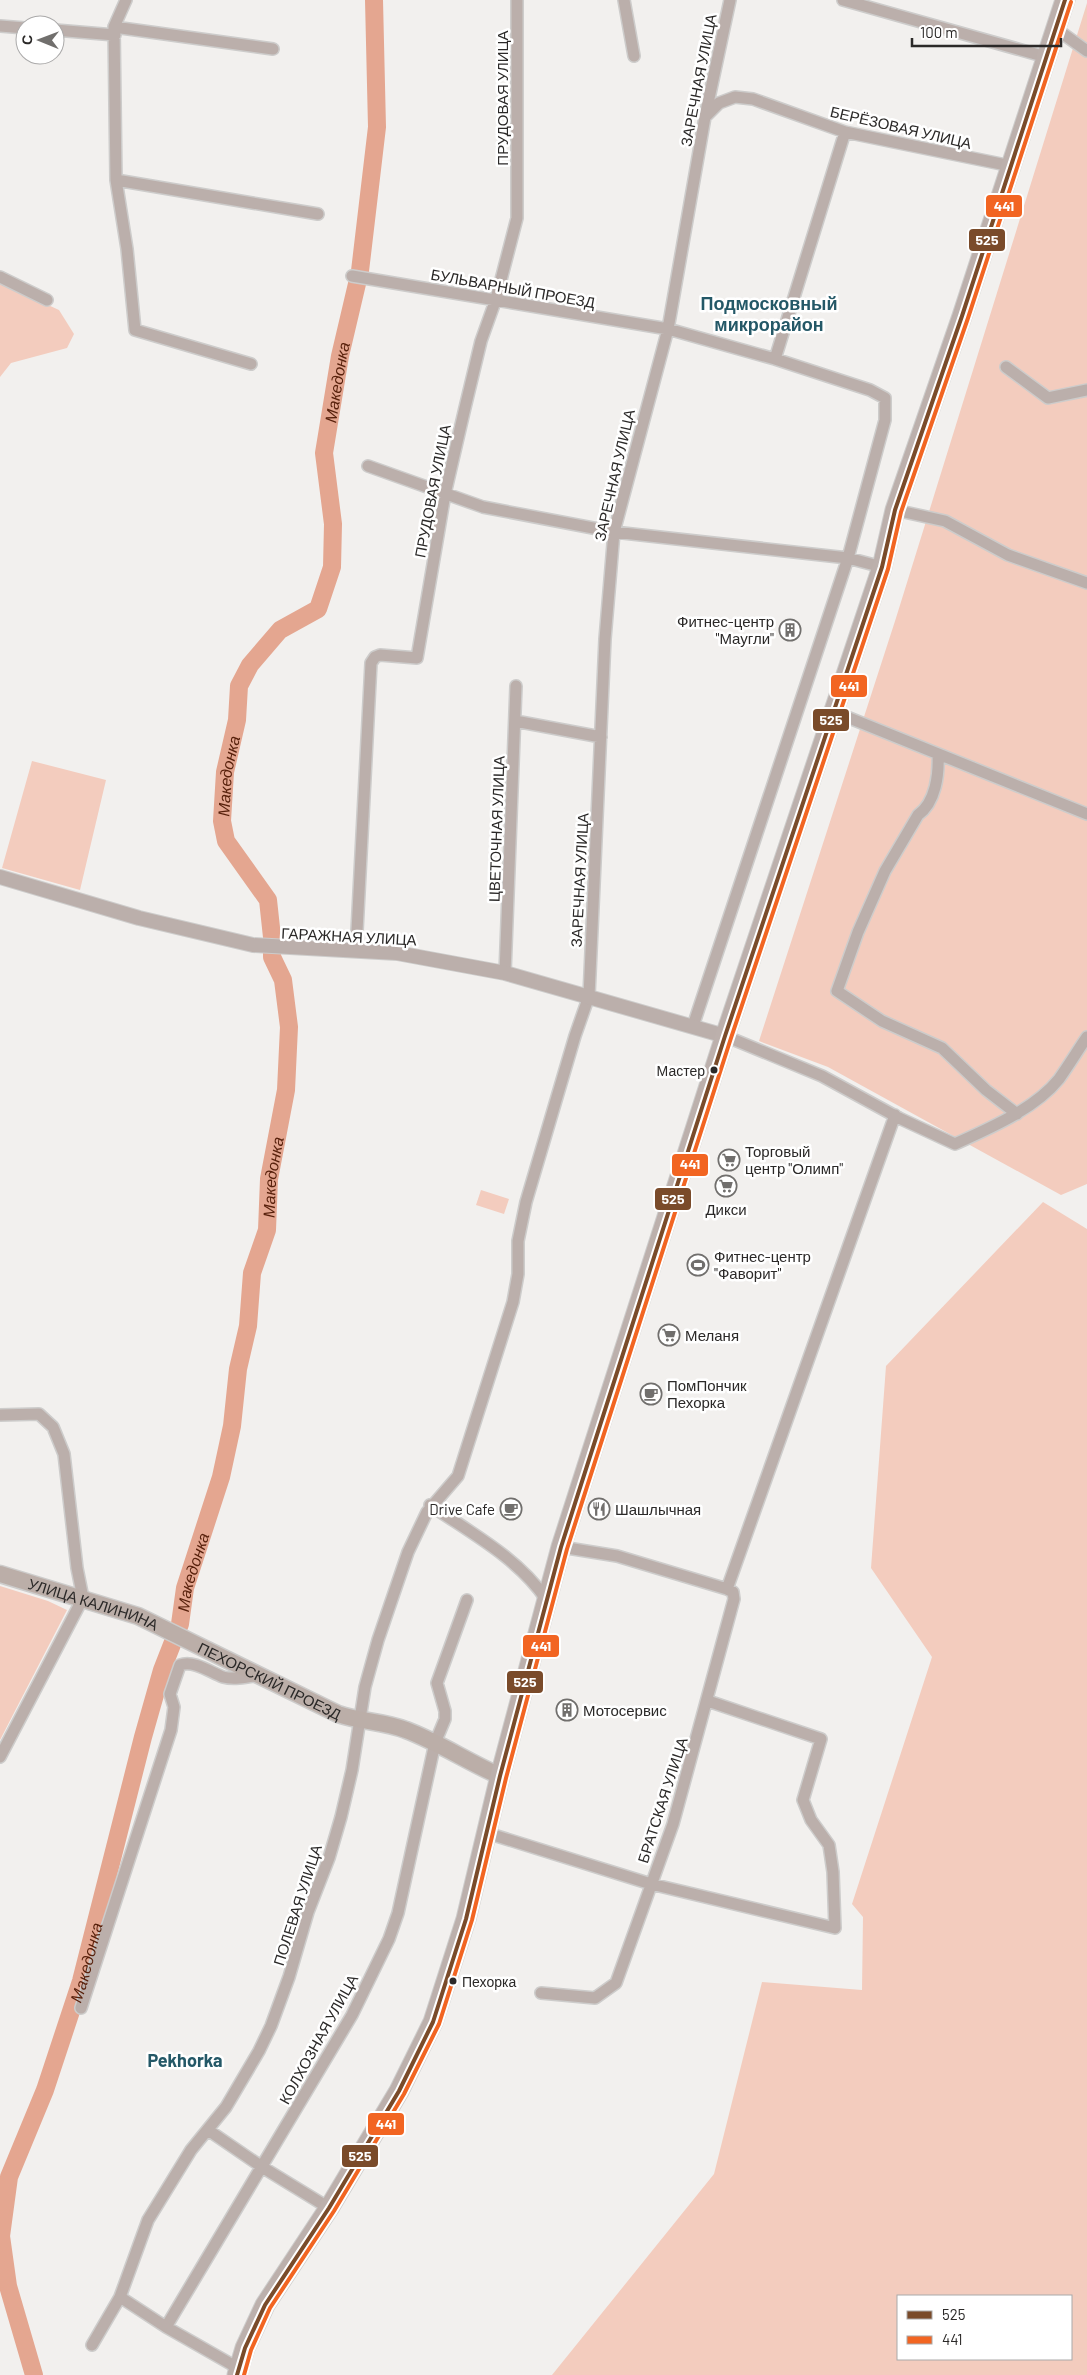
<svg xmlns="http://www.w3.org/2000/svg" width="1087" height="2375" font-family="Barlow,sans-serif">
	<rect width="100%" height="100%" fill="#f2f0ee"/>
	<path fill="#f3ccbe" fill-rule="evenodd" d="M1087,3v1181l-26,11 -233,-128 -69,-26 137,-423z
		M0,283l59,27 15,24 -7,14 -56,15 -11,14z
		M32,761l74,19 -26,110 -78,-22z
		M481,1190l28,9 -5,15 -28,-9z
		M1043,1202l44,27v1146h-535l162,-201 48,-192 100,8 1,-73 -11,-13 80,-247 -61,-89 15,-202zM898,2296h173v63h-173z
		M0,1586l48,15 19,9 -67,130z"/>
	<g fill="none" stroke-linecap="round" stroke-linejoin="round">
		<path stroke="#e4a690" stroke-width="18" id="s1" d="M34,2375l-26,-89 -7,-50 8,-59 36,-87 36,-109 62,-244 19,-67 18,-46 5,-36 36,-111 11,-51 6,-57 10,-43 4,-53 15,-43 2,-51 17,-89 3,-63 -6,-47 -11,-23v-20l-4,-37 -42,-59 -4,-20 3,-49 12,-52 2,-34 11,-21 30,-35 38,-21 14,-42 1,-43 -9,-71 16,-97 20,-85 17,-144 -3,-127"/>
		<g stroke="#cdcccb" stroke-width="14">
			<path id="minor" d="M126,0l-12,27 2,153 11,69 8,81 116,34
				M624,0l10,56
				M843,0l203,57
				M0,26l25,2
				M114,27l159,22
				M1055,28l32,23
				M55,30l60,5
				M705,117l14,-14 16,-6 18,2 92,33 166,34
				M116,180l202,34
				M352,276l316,53 107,30 95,31 15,8v22l-37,138 -155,468
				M0,277l47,23
				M775,359l70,-227
				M1006,367l42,31 39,-8
				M368,466l115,41 131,25 234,26 34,9
				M895,510l50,11 63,34 79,28
				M832,711l255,103
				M515,721l86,16
				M938,754c1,20 -2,48 -20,61l-33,56 -27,61 -21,59 45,30 60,27 44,42 31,24
				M356,950l15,-287 4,-6 5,-2 37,3 28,-164 19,-82 17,-71 15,-42 21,-81v-218
				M505,973l11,-287
				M725,1036l97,40 77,42 56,26c35,-16 80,-35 104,-65 10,-14 19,-29 28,-42
				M0,1415l39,-1 14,13 11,27 13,114 6,30 -83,159
				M430,1505c41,28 88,53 116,94
				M727,1589l168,-474
				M487,1833l164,51 184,44 -2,-56 -4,-27 -18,-25 -8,-20 18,-61 -113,-38
				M541,1993l54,5 21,-15 57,-159 61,-225 -1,-7 -6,-3 -110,-33 -56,-9
				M81,2008l90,-278 3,-23 -4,-13 10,-29c14,-5 30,7 43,12 11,3 25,0 37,-2
				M208,2130l54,37 67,41
				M120,2297l46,30 72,41
				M166,2327l186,-312 37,-76 9,-26 37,-170 10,-24v-8l-8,-28 30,-83
				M92,2345l28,-48 28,-77 43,-70 35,-43 33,-56 12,-25 18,-49 19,-65 21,-54 12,-41 11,-47 13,-83 13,-47 30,-88 19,-40 31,-36 55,-174 5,-28v-33l8,-39 49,-166 14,-40 16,-357 9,-107 54,-203 37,-212 25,-117"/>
		</g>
		<g stroke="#cdcccb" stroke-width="16">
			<path id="tertiary" d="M0,877l139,41 114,27 144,8 108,20 220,63"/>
		</g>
		<g stroke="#cdcccb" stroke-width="19">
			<g id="secondary">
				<path id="s2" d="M0,1574l138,42 200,98c23,8 46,7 68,16 32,12 62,32 94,46"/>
			</g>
		</g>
		<g stroke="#cdcccb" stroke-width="21">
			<path id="primary" d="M237,2375l8,-27 20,-43 64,-97 70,-117 34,-69 33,-103 34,-143 61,-229 164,-511 157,-469 13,-57 67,-194 103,-316"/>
		</g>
		<use href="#minor" stroke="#bbafab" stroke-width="11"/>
		<use href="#tertiary" stroke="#bbafab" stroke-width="14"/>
		<use href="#secondary" stroke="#bbaea8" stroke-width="16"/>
		<use href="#primary" stroke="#bcb0ac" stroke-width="19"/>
		<g stroke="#fff" stroke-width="8">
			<path id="bus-1" d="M237,2375l8,-27 20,-43 64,-97 70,-117 34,-69 33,-103 34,-143 61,-229 164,-511 157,-469 13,-57 67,-194 103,-316"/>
		</g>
		<g stroke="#fff" stroke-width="8">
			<path id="bus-2" d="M244,2375l7,-25 19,-42 64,-97 70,-117 35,-70 33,-104 34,-142 61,-229 164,-511 157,-469 13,-57 67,-194 103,-316"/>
		</g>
		<use href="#bus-1" stroke="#7a4b2a" stroke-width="4"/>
		<use href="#bus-2" stroke="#f26522" stroke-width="4"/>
	</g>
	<defs>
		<g id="building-ring" transform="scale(1.125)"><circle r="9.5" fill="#fff" stroke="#716f6d" stroke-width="1.5"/><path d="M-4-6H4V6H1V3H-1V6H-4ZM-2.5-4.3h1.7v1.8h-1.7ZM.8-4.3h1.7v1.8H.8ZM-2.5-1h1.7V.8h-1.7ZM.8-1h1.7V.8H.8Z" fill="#716f6d"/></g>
		<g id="supermarket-ring" transform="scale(1.125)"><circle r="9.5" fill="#fff" stroke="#716f6d" stroke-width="1.5"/><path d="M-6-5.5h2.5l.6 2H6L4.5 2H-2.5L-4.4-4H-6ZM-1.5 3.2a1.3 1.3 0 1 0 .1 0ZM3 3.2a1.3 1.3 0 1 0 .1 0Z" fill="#716f6d"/></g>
		<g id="stadium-ring" transform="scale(1.125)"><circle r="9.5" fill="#fff" stroke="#716f6d" stroke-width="1.5"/><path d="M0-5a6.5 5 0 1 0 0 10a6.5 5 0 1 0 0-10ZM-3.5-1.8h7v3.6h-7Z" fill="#716f6d"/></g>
		<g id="cafe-ring" transform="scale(1.125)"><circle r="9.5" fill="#fff" stroke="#716f6d" stroke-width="1.5"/><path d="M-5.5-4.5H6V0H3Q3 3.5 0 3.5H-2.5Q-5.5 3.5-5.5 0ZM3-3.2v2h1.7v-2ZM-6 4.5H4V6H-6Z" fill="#716f6d"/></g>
		<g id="restaurant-ring" transform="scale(1.125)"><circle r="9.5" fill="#fff" stroke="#716f6d" stroke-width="1.5"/><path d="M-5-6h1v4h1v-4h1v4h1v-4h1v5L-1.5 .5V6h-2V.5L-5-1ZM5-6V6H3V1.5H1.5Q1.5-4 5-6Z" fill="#716f6d"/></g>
	</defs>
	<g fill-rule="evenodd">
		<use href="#building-ring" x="790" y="630"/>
		<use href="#supermarket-ring" x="729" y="1160"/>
		<use href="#supermarket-ring" x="726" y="1186"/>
		<use href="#stadium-ring" x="698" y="1265"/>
		<use href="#supermarket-ring" x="669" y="1335"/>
		<use href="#cafe-ring" x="651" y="1394"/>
		<use href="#cafe-ring" x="511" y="1509"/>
		<use href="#restaurant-ring" x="599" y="1509"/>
		<use href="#building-ring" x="567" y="1710"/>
	</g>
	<g fill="#2b2928" stroke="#fff" stroke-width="2">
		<circle cx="714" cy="1070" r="4.5"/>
		<circle cx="453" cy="1981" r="4.5"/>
	</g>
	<g text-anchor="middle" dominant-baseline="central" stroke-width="5" stroke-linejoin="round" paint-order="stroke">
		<g font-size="14" fill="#2b2928" stroke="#fff" text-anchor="end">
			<text x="705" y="1070">Мастер</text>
			<text x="462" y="1981" text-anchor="start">Пехорка</text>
		</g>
		<g font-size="15" fill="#2b2928" stroke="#fff">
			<text transform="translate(698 80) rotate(-79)">ЗАРЕЧНАЯ УЛИЦА</text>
			<text transform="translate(502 98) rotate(-90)">ПРУДОВАЯ УЛИЦА</text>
			<text transform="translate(901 127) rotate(13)">БЕРЁЗОВАЯ УЛИЦА</text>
			<text transform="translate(513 288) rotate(10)">БУЛЬВАРНЫЙ ПРОЕЗД</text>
			<text transform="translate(614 475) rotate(-77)">ЗАРЕЧНАЯ УЛИЦА</text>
			<text transform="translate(432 491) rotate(-79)">ПРУДОВАЯ УЛИЦА</text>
			<text transform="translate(496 829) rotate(-88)">ЦВЕТОЧНАЯ УЛИЦА</text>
			<text transform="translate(579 880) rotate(-87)">ЗАРЕЧНАЯ УЛИЦА</text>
			<text transform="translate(349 936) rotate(3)">ГАРАЖНАЯ УЛИЦА</text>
			<text stroke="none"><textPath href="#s2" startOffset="98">УЛИЦА КАЛИНИНА</textPath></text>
			<text stroke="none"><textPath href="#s2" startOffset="291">ПЕХОРСКИЙ ПРОЕЗД</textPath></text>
			<text transform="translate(662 1800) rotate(-72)">БРАТСКАЯ УЛИЦА</text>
			<text transform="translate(297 1905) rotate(-72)">ПОЛЕВАЯ УЛИЦА</text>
			<text transform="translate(318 2039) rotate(-61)">КОЛХОЗНАЯ УЛИЦА</text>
		</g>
		<g font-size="15" fill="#2b2928" stroke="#fff" text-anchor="start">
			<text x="774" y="621" text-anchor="end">Фитнес-центр<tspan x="774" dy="17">"Маугли"</tspan></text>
			<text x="745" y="1151">Торговый<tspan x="745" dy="17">центр "Олимп"</tspan></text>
			<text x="726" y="1209" text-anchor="middle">Дикси</text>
			<text x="714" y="1256">Фитнес-центр<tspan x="714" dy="17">"Фаворит"</tspan></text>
			<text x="685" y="1335">Меланя</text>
			<text x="667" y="1385">ПомПончик<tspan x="667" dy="17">Пехорка</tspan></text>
			<text x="495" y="1509" text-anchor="end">Drive Cafe</text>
			<text x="615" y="1509">Шашлычная</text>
			<text x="583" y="1710">Мотосервис</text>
		</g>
		<g font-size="16" font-style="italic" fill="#58210c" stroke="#fff">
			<text stroke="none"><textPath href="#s1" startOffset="2096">Македонка</textPath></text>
			<text stroke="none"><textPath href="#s1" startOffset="1661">Македонка</textPath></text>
			<text stroke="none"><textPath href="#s1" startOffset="1241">Македонка</textPath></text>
			<text stroke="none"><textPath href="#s1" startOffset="836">Македонка</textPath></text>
			<text stroke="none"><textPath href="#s1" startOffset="431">Македонка</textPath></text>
		</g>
		<g font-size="18" font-weight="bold" fill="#245867" stroke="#fff">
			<text x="769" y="303">Подмосковный<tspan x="769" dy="21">микрорайон</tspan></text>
			<text x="185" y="2060">Pekhorka</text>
		</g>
	</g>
	<g stroke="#fff" stroke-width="2">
		<rect x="985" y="194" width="38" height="24" rx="5" fill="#f26522"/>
		<rect x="968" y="228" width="38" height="24" rx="5" fill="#7a4b2a"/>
		<rect x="830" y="674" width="38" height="24" rx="5" fill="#f26522"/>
		<rect x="812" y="708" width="38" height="24" rx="5" fill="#7a4b2a"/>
		<rect x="671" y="1153" width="38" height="24" rx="5" fill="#f26522"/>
		<rect x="654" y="1187" width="38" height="24" rx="5" fill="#7a4b2a"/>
		<rect x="522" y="1634" width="38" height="24" rx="5" fill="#f26522"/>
		<rect x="506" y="1670" width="38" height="24" rx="5" fill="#7a4b2a"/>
		<rect x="367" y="2112" width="38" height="24" rx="5" fill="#f26522"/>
		<rect x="341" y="2144" width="38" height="24" rx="5" fill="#7a4b2a"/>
	</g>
	<g font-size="14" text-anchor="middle" font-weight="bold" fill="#fff">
		<text x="1004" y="211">441</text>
		<text x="987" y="245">525</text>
		<text x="849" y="691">441</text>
		<text x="831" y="725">525</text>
		<text x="690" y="1169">441</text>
		<text x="673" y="1204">525</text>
		<text x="541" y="1651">441</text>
		<text x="525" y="1687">525</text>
		<text x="386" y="2129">441</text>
		<text x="360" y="2161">525</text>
	</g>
	<rect x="897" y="2295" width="175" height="65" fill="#ffffff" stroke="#aaa9a9"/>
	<rect x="907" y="2311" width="25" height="8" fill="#7a4b2a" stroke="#aaa9a9"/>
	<text x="942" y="2320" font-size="15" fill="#2b2928">525</text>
	<rect x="907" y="2336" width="25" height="8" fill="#f26522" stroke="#aaa9a9"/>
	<text x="942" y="2345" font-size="15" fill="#2b2928">441</text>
	<g transform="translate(40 40) rotate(271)"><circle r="24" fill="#ffffff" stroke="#aaa9a9"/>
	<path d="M0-4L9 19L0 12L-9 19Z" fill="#716f6d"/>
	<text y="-8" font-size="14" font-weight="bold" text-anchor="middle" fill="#2b2928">С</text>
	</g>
	<path d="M912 38v8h149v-8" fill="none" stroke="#2b2928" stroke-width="2.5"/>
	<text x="920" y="38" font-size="15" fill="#2b2928" stroke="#ffffff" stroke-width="4" paint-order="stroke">100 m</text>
</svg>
